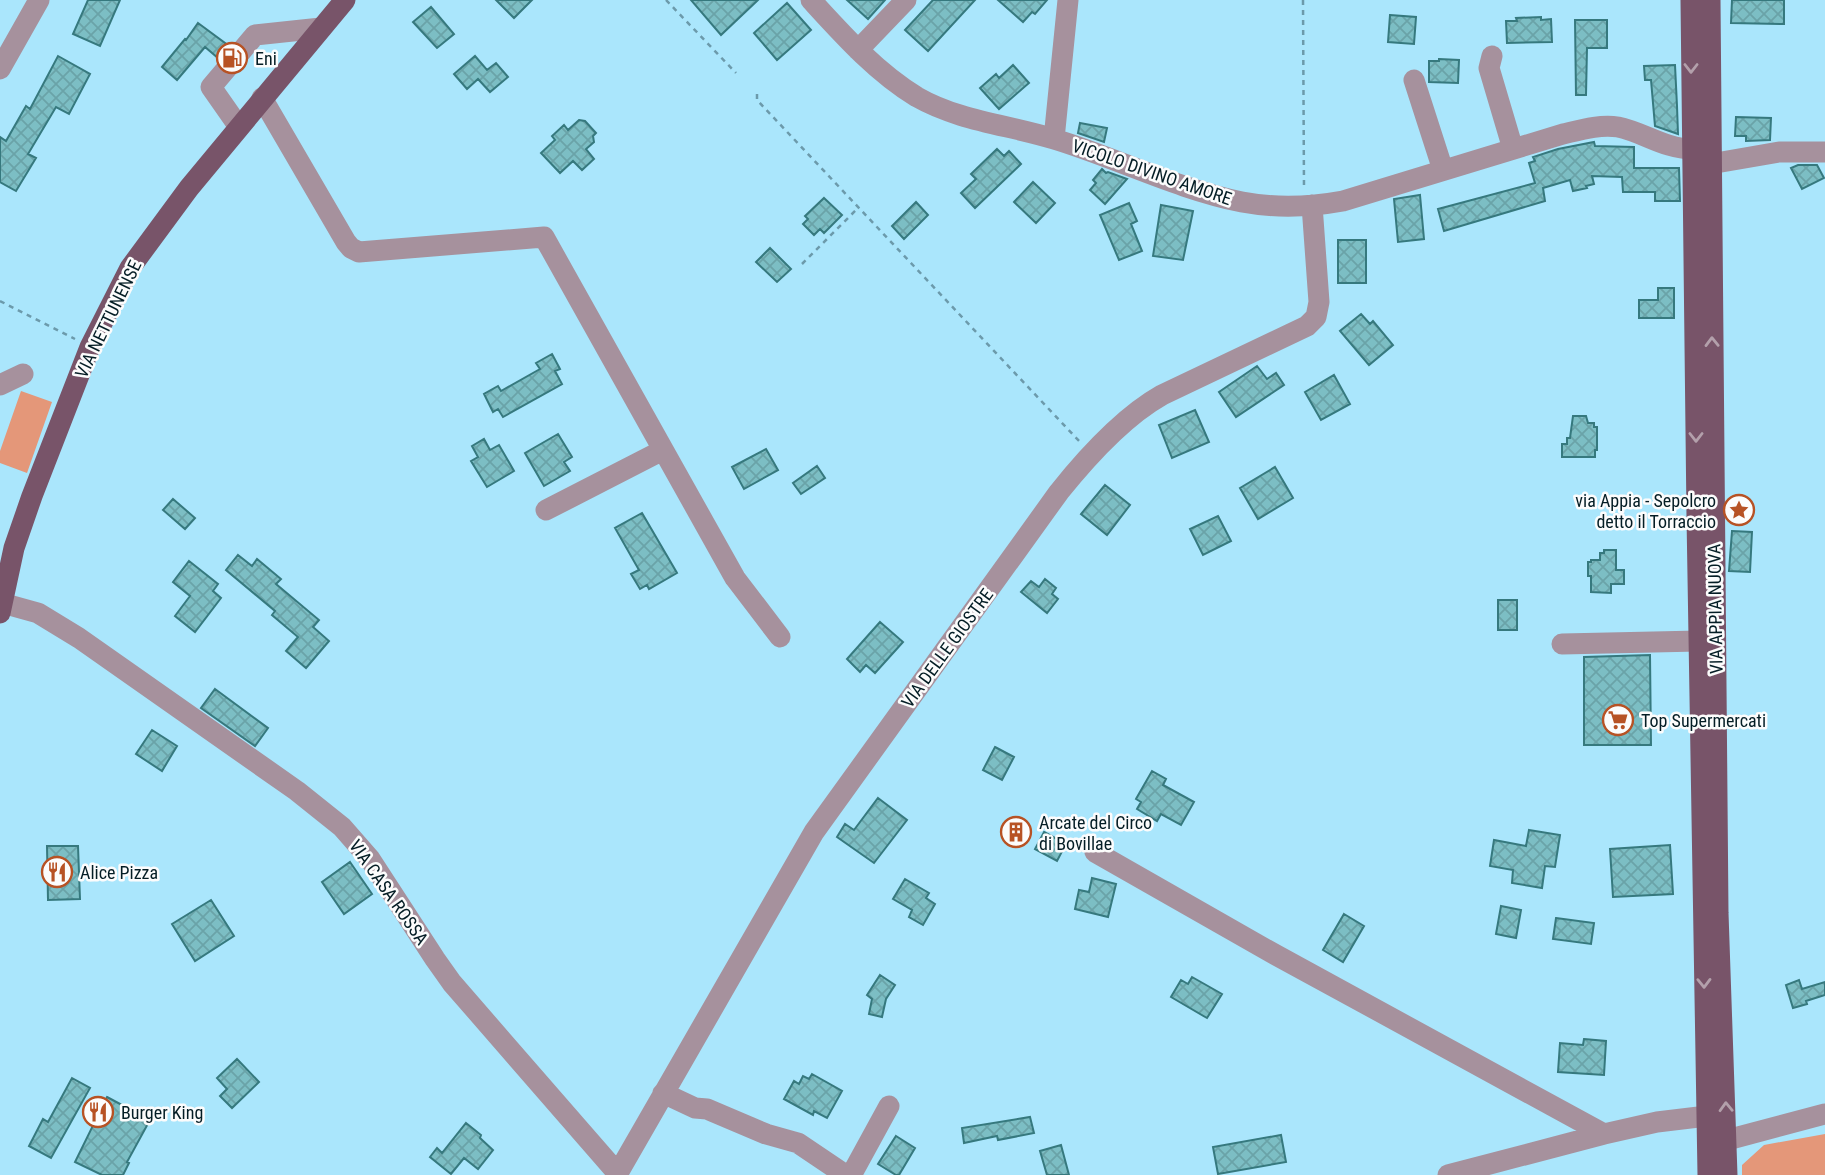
<svg xmlns="http://www.w3.org/2000/svg" width="1825" height="1175" font-family="'Roboto Condensed',sans-serif">
	<defs>
		<pattern id="building-cross-hatch" width="8" height="8" patternUnits="userSpaceOnUse" patternTransform="scale(1.75)"><rect width="8" height="8" fill="#7cbec4"/><path d="M0 0l8 8M0 8l8-8" fill="none" stroke="#6aa3a8"/></pattern>
	</defs>
	<rect width="100%" height="100%" fill="#aae6fc"/>
	<path fill="#e49779" d="M21,391l31,11 -25,71 -27,-10v-12z
		M1825,1134v41h-83v-10l22,-20z"/>
	<path fill="url(#building-cross-hatch)" stroke="#36797e" stroke-width="2" d="M88,0h32l-20,46 -27,-12z
		M496,0h36l-18,18z
		M691,0h67l-37,35z
		M847,0h38l-17,19z
		M933,0h42l-47,51 -23,-21z
		M998,0h49l-12,14 -3,-2 -9,10z
		M1732,0h52v24l-53,-1z
		M787,3l24,27 -34,30 -23,-27z
		M431,7l23,27 -17,14 -24,-26z
		M1390,15l26,2 -2,27 -26,-2z
		M1541,17v3l10,-1 1,23 -45,1 -1,-22h11l-1,-3z
		M1575,20h32v28h-20l-1,47h-10z
		M198,23l31,23 -11,12 -13,-11 -28,33 -15,-13 23,-28 1,1z
		M58,56l32,18 -21,40 -13,-7 -28,47 8,4 -20,33 -16,-9v-45l6,4 20,-35 4,3z
		M475,56l12,14 9,-7 12,14 -18,15 -12,-13 -11,10 -13,-15z
		M1439,59l20,1 -1,23 -29,-1v-21h10z
		M1013,65l16,18 -30,26 -19,-21 16,-14 3,4z
		M1675,65l2,41 1,28 -23,-8 -4,-46h-6l-1,-14z
		M1736,117l35,1 -1,22 -24,1v-5h-11z
		M579,120l6,1 11,12 -3,3 1,6 -8,7 8,10 -12,11 -9,-9 -13,12 -19,-20 14,-13 -3,-4 12,-11 4,5z
		M1080,123l27,5 -3,14 -26,-9z
		M1594,142l1,4 39,1v21h45l1,33h-25v-9h-32l-1,-15 -30,-1 2,8 -8,2 1,2 -14,3 -3,-11 -27,8 2,13 -101,30 -6,-22 97,-26 -6,-20 6,-2 -2,-4 25,-8z
		M997,149l7,7 5,-5 12,13 -46,44 -14,-15 15,-14 -5,-5z
		M1798,165h19l7,13 -22,11 -11,-21z
		M1102,169l4,4 2,-1 19,7 -22,25 -15,-14 6,-7 -3,-3z
		M1033,182l22,21 -19,20 -22,-21z
		M1420,195l4,44 -26,3 -4,-43z
		M824,198l18,17 -18,18 -4,-4 -6,6 -11,-11 5,-5 -3,-3z
		M916,202l12,13 -24,24 -12,-13z
		M1129,203l8,18 -6,3 11,27 -23,9 -19,-45z
		M1161,205l32,6 -10,49 -30,-4z
		M1338,240h28v43h-28z
		M770,248l21,21 -14,13 -21,-20z
		M1658,288h16v30h-35v-18h19z
		M1361,314l9,10 3,-3 20,24 -24,20 -29,-34z
		M552,354l8,15 -5,2 7,13 -59,33 -5,-8 -5,3 -9,-18 14,-8 3,5 39,-22 -4,-6z
		M1257,366l10,13 9,-6 8,12 -48,32 -17,-25z
		M1334,375l16,29 -29,16 -16,-28z
		M1195,410l14,32 -37,16 -13,-33z
		M1573,416h13l2,7h6v4h3v23h-2v7h-33v-13h5v-6h3z
		M558,434l14,23 -8,5 6,9 -26,15 -19,-33z
		M484,439l6,11 9,-5 15,26 -27,16 -16,-26 7,-4 -6,-11z
		M766,449l12,21 -34,19 -12,-22z
		M817,466l8,12 -24,16 -8,-11z
		M1275,467l18,31 -35,21 -18,-31z
		M1105,485l25,20 -23,30 -26,-21z
		M173,499l22,19 -10,11 -22,-19z
		M642,513l35,60 -28,16 -2,-4 -7,4 -9,-15 8,-4 -24,-42z
		M1218,516l13,25 -28,14 -13,-26z
		M1732,531l20,1 -2,40 -21,-1z
		M1604,550h12v20h8v14h-13v9l-20,-1v-16h-3v-14h3v-2h9v-7h4z
		M238,555l14,11 5,-7 24,20 -5,5 43,36 -6,7 16,14 -23,27 -20,-17 12,-14 -26,-22 3,-4 -49,-41z
		M189,561l29,23 -5,7 8,7 -26,34 -20,-16 15,-20 -17,-14z
		M1045,579l11,9 -4,6 6,5 -11,14 -26,-21 10,-11 8,6z
		M1498,600h19v30h-19z
		M880,622l23,20 -28,31 -9,-8 -6,7 -13,-13z
		M1650,655l1,90h-67v-88z
		M215,689l53,39 -13,18 -54,-38z
		M152,730l25,16 -15,25 -26,-17z
		M995,747l19,10 -12,23 -19,-10z
		M1152,771l14,8 -3,6 31,17 -13,23 -20,-11 -4,7 -20,-12 4,-7 -5,-3z
		M878,798l29,22 -33,43 -37,-26 8,-13 9,6z
		M1529,830l31,5 -5,32 -10,-1 -3,22 -30,-5 1,-13 -23,-4 4,-26 32,6z
		M1044,832l22,12 -9,17 -22,-12z
		M1670,845l3,49 -60,3 -3,-48z
		M47,846h31l2,53 -32,1z
		M350,862l22,32 -28,20 -22,-32z
		M1092,878l24,6 -8,33 -33,-8 4,-19 10,2z
		M905,879l24,14 -3,5 9,6 -12,21 -14,-8 3,-7 -19,-11z
		M211,900l23,36 -39,25 -23,-37z
		M1501,906l20,4 -5,28 -20,-4z
		M1344,914l20,12 -21,36 -20,-12z
		M1556,918l38,5 -3,21 -38,-5z
		M880,975l15,10 -9,14 -4,18 -13,-3 3,-15 -5,-4z
		M1192,977l30,17 -15,24 -36,-21 10,-17 7,4z
		M1799,980l3,9 23,-7v13l-19,6 1,3 -14,4 -7,-23z
		M1584,1039l22,2 -2,34 -46,-3 2,-29 23,2z
		M237,1059l22,23 -27,26 -12,-12 7,-7 -10,-11z
		M812,1074l30,17 -15,27 -13,-7 -1,4 -29,-16 10,-18 5,3 4,-8 6,3z
		M72,1078l18,10 -39,70 -22,-12 14,-27 5,3z
		M107,1097l43,23 -23,42 2,1 -6,12h-21l-27,-13z
		M1030,1117l4,16 -36,7 -1,-4 -33,7 -2,-15z
		M466,1123l15,12 -1,3 13,12 -15,19 -14,-11 -13,16 -21,-17 7,-9 5,5z
		M1281,1135l5,27 -68,12 -5,-27z
		M896,1136l19,12 -16,27h-3l-18,-11z
		M1061,1145l8,30h-22l-7,-24z"/>
	<g fill="none" stroke-linecap="round" stroke-linejoin="round">
		<path stroke="#6c9aab" stroke-width="2.5" stroke-dasharray="5 5" stroke-linecap="butt" d="M666,0l70,73
			M1303,0l1,188
			M757,94v6l323,342
			M802,264l57,-57
			M0,301l75,38"/>
		<path stroke="#a6919d" stroke-width="21" d="M811,0c32,35 65,72 106,97 42,24 92,28 137,42 63,19 123,50 188,63 32,6 68,5 101,-1l220,-67c17,-4 37,-10 55,-7 25,5 47,22 74,22
			M858,50l48,-50
			M1492,56l-3,12 24,81
			M0,69l39,-69
			M1414,80l29,90
			M262,98l84,144 5,6 8,4 185,-15 191,341 45,59
			M239,127l-28,-40 44,-52 66,-7
			M1054,139l14,-139
			M1710,164l69,-12h46
			M0,385l23,-11
			M546,510l117,-60
			M2,603l36,10 41,25 218,153 45,36 28,32 65,100 17,24 167,192
			M1562,644l137,-3
			M1095,852l181,103 328,179
			M663,1093l32,15 12,1 59,25 32,9 43,29 7,2 6,-4 35,-64
			M1727,1140l98,-26
			M618,1173l196,-341 245,-340c28,-35 64,-75 103,-97l145,-69 9,-9 3,-15 -7,-97
			M1448,1175l156,-41 53,-12 50,-6"/>
		<path stroke="#785469" stroke-width="21" d="M1691,0l6,517 11,658
			M1710,0l8,913 9,262
			M0,613l14,-65 18,-52 58,-149 40,-79 59,-80 156,-188"/>
	</g>
	<defs><path id="oneway-chevron" d="M-2-3.5L2.5 0L-2 3.5" fill="none" stroke-width="1.6" stroke-linecap="round" stroke-linejoin="round" transform="scale(1.75)"/></defs>
	<g stroke="#b3a0ab">
		<use href="#oneway-chevron" transform="translate(1691 68) rotate(90)"/>
		<use href="#oneway-chevron" transform="translate(1712 342) rotate(-91)"/>
		<use href="#oneway-chevron" transform="translate(1696 437) rotate(90)"/>
		<use href="#oneway-chevron" transform="translate(1704 983) rotate(89)"/>
		<use href="#oneway-chevron" transform="translate(1726 1107) rotate(-92)"/>
	</g>
	<defs>
		<g id="fuel-ring" transform="scale(1.575)"><circle r="9.5" fill="#fcfcfc" stroke="#b75224" stroke-width="1.5"/><path d="M-5.5-6h7V0h2V4h1.3V-2.5L3-4.5l.8-.8L6-3V5H2.5V1h-1V6h-7ZM-4.2-4.7v3.2H.2V-4.7Z" fill="#b75224"/></g>
		<g id="sight-ring" transform="scale(1.575)"><circle r="9.5" fill="#fcfcfc" stroke="#b75224" stroke-width="1.5"/><path d="M0-6L1.8-2.2L6-1.7L2.9 1.2L3.7 5.4L0 3.3L-3.7 5.4L-2.9 1.2L-6-1.7L-1.8-2.2Z" fill="#b75224"/></g>
		<g id="supermarket-ring" transform="scale(1.575)"><circle r="9.5" fill="#fcfcfc" stroke="#b75224" stroke-width="1.5"/><path d="M-6-5.5h2.5l.6 2H6L4.5 2H-2.5L-4.4-4H-6ZM-1.5 3.2a1.3 1.3 0 1 0 .1 0ZM3 3.2a1.3 1.3 0 1 0 .1 0Z" fill="#b75224"/></g>
		<g id="building-ring" transform="scale(1.575)"><circle r="9.5" fill="#fcfcfc" stroke="#b75224" stroke-width="1.5"/><path d="M-4-6H4V6H1V3H-1V6H-4ZM-2.5-4.3h1.7v1.8h-1.7ZM.8-4.3h1.7v1.8H.8ZM-2.5-1h1.7V.8h-1.7ZM.8-1h1.7V.8H.8Z" fill="#b75224"/></g>
		<g id="restaurant-ring" transform="scale(1.575)"><circle r="9.5" fill="#fcfcfc" stroke="#b75224" stroke-width="1.5"/><path d="M-5-6h1v4h1v-4h1v4h1v-4h1v5L-1.5 .5V6h-2V.5L-5-1ZM5-6V6H3V1.5H1.5Q1.5-4 5-6Z" fill="#b75224"/></g>
	</defs>
	<g fill-rule="evenodd">
		<use href="#fuel-ring" x="232" y="58"/>
		<use href="#sight-ring" x="1739" y="510"/>
		<use href="#supermarket-ring" x="1618" y="720"/>
		<use href="#building-ring" x="1016" y="832"/>
		<use href="#restaurant-ring" x="57" y="872"/>
		<use href="#restaurant-ring" x="98" y="1112"/>
	</g>
	<g text-anchor="middle" dominant-baseline="central" stroke-width="5" stroke-linejoin="round" paint-order="stroke">
		<g font-size="18" fill="#041d25" stroke="#fcfcfc" text-anchor="start">
			<text x="255" y="58">Eni</text>
			<text x="1716" y="500" text-anchor="end">via Appia - Sepolcro<tspan x="1716" dy="21">detto il Torraccio</tspan></text>
			<text x="1641" y="720">Top Supermercati</text>
			<text x="1039" y="822">Arcate del Circo<tspan x="1039" dy="21">di Bovillae</tspan></text>
			<text x="80" y="872">Alice Pizza</text>
			<text x="121" y="1112">Burger King</text>
		</g>
		<g font-size="18" fill="#041d25" stroke="#fcfcfc">
			<text transform="translate(1152 172) rotate(19)">VICOLO DIVINO AMORE</text>
			<text transform="translate(108 319) rotate(-64)">VIA NETTUNENSE</text>
			<text transform="translate(1715 609) rotate(-91)">VIA APPIA NUOVA</text>
			<text transform="translate(947 648) rotate(-54)">VIA DELLE GIOSTRE</text>
			<text transform="translate(389 892) rotate(55)">VIA CASA ROSSA</text>
		</g>
	</g>
</svg>
